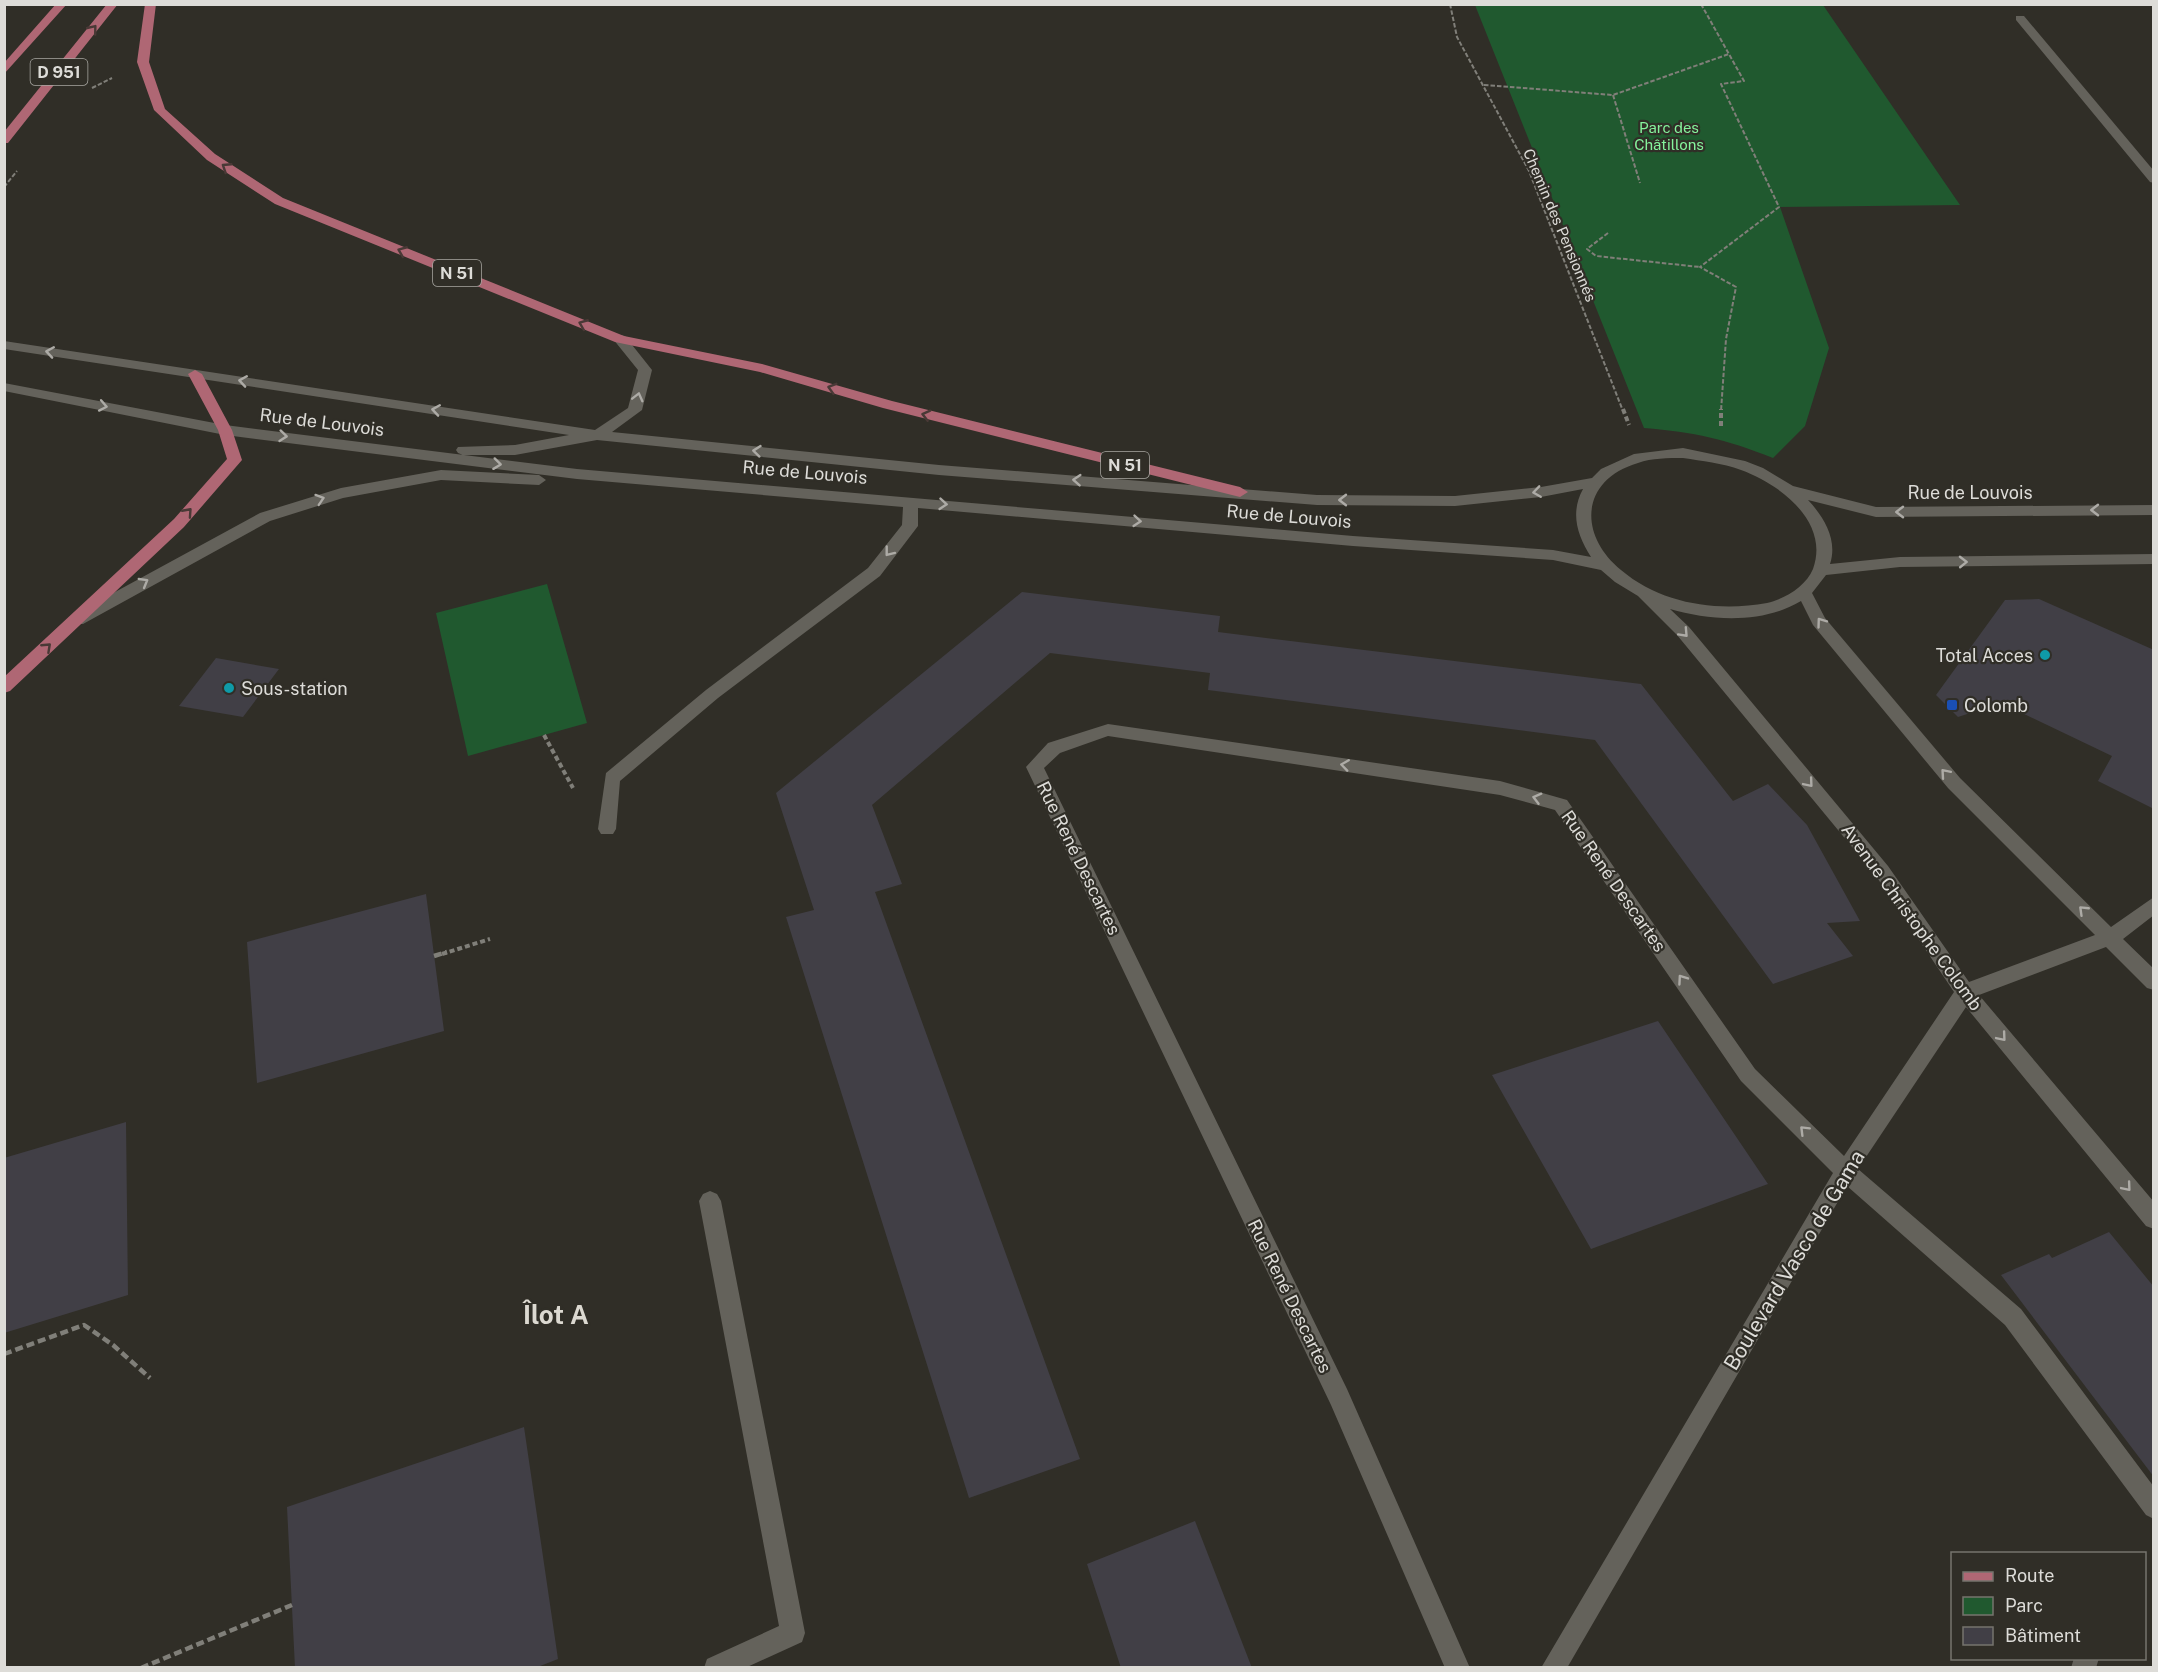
<svg xmlns="http://www.w3.org/2000/svg" width="2158" height="1672" font-family="'Public Sans',sans-serif">
	<rect width="100%" height="100%" fill="#302e27"/>
	<path fill="#20592f" d="M1475,5h348l137,200 -180,2 49,141 -24,78 -32,32c-48,-19 -78,-26 -129,-30z
		M547,584l40,139 -119,33 -32,-143z"/>
	<path fill="#413f46" d="M1022,592l198,24 -2,16 423,52 92,117 35,-17 39,41 53,96 -33,2 26,33 -80,28 -178,-244 -387,-50 2,-17 -160,-20 -178,152 30,79 -27,8 205,567 -111,39 -183,-581 28,-7 -38,-117z
		M2039,599l115,51v159l-56,-28 14,-25 -111,-53 -43,14 -22,-22 69,-95z
		M216,658l63,11 -36,48 -64,-11z
		M426,894l18,137 -187,52 -10,-141z
		M1658,1021l110,163 -177,65 -99,-174z
		M126,1122l2,173 -124,38v-175z
		M2109,1232l45,55v190l-153,-202 48,-21 3,4z
		M524,1427l34,232 -23,9h-240l-8,-161z
		M1195,1521l57,147h-131l-34,-104z"/>
	<g fill="none" stroke-linecap="round" stroke-linejoin="round">
		<path stroke="#807f79" stroke-width="2" stroke-dasharray="4.5 2" stroke-linecap="butt" d="M1450,4l7,33 72,134 94,240
			M1701,4l43,77 -23,3 58,123 -79,60 36,20 -10,52 -5,72
			M1484,85l129,10 116,-41
			M92,88l20,-10
			M1613,95l27,88
			M4,187l13,-16
			M1608,233l-21,16 9,7 104,11"/>
		<path stroke="#807f79" stroke-width="4" stroke-dasharray="5 3" stroke-linecap="butt" d="M1623,409l6,16
			M1721,426v-17
			M544,735l29,53
			M442,954l48,-15"/>
		<path stroke="#807f79" stroke-width="4.5" stroke-dasharray="8 4" stroke-linecap="butt" d="M434,956l13,-4
			M4,1354l80,-29 29,20 37,33
			M141,1668l151,-63"/>
		<path fill="#64625b" fill-rule="evenodd" d="M2016,16h8l130,155v12l-4,-1 -134,-162z
			M620,335l5,1 27,34 -10,40 -30,22 327,33 378,30 138,1 86,-9 51,-9 9,-9 33,-15 49,-6 62,13 18,7 30,18 83,21 278,-2v10l-278,2 -68,-17c16,17 30,40 22,64l70,-7 254,-3v10l-254,3 -74,8 -14,18 13,25 135,160 151,149 43,-30v18l-31,24 31,30v21l-7,-2 -41,-41 -127,48 175,207v27l-8,-3 -180,-219 -108,162 163,140 133,178v32l-8,-4 -141,-190 -158,-139 -280,482h-26l292,-495 -92,-92 -186,-271 -55,-15 -392,-59 -48,17 -16,15 303,621 123,279h-25l-114,-263 -305,-638 22,-24 60,-19 392,57 67,19 188,269 89,87 110,-164 -78,-116 -199,-241 -39,-39 -23,-14 -14,-12 -48,-10 -200,-14 -435,-38v18l-38,50 -162,122 -98,83 -4,48 -3,5h-12l-3,-5 8,-56 100,-83 162,-122 34,-43 1,-18 -326,-28 -352,-44 -221,-44v-8l221,42 352,44 776,67 200,14 38,7c-14,-22 -21,-44 -8,-68l-42,8 -86,9 -138,-1 -378,-30 -342,-35 -82,15h-52l-5,-2 -2,-3 2,-3 57,-2 54,-10 -565,-86v-8l591,89 33,-22 10,-38 -25,-31zM1683,458c19,3 39,5 58,12 39,14 89,52 72,99 -7,17 -28,30 -46,34 -50,9 -106,1 -146,-33 -43,-35 -41,-90 17,-107 14,-5 30,-5 45,-5zM1801,601l12,24 135,163 147,147 -126,47 -81,-116 -199,-239 -19,-18c41,12 93,15 131,-8z
			M441,470l98,5 7,5 -7,5 -98,-5 -98,18 -73,23 -187,103h-12l-2,-4 2,-4 189,-103 81,-25z
			M710,1191l7,3 4,7 84,432 -3,9 -57,26h-41l3,-9 72,-33 -80,-425 4,-7z
			M2074,1658h25l-3,10h-25z"/>
		<path fill="#af6774" fill-rule="evenodd" d="M56,4h11l-63,70v-11z
			M107,4h11l-110,139h-4v-11z
			M145,4h11l-7,58 16,47 50,45 68,44 341,138 138,28 130,37 348,86 8,5 -8,5 -357,-89 -123,-36 -145,-30 -340,-138 -68,-44 -53,-50 -17,-48z
			M195,370l7,4 30,56 10,30 -58,67 -174,164 -6,2v-16l170,-158 53,-60 -9,-29 -30,-56z"/>
	</g>
	<defs><path id="oneway-chevron" d="M-2-3.5L2.5 0L-2 3.5" fill="none" stroke-width="1.6" stroke-linecap="round" stroke-linejoin="round" transform="scale(1.5)"/></defs>
	<g stroke="#493936">
		<use href="#oneway-chevron" transform="translate(93 29) rotate(-51)"/>
		<use href="#oneway-chevron" transform="translate(226 167) rotate(-147)"/>
		<use href="#oneway-chevron" transform="translate(402 251) rotate(-158)"/>
		<use href="#oneway-chevron" transform="translate(583 324) rotate(-158)"/>
		<use href="#oneway-chevron" transform="translate(832 388) rotate(-164)"/>
		<use href="#oneway-chevron" transform="translate(926 415) rotate(-166)"/>
		<use href="#oneway-chevron" transform="translate(188 512) rotate(-48)"/>
		<use href="#oneway-chevron" transform="translate(47 647) rotate(-43)"/>
	</g>
	<g stroke="#adaba6">
		<use href="#oneway-chevron" transform="translate(50 352) rotate(-171)"/>
		<use href="#oneway-chevron" transform="translate(243 381) rotate(-171)"/>
		<use href="#oneway-chevron" transform="translate(638 397) rotate(-76)"/>
		<use href="#oneway-chevron" transform="translate(103 406) rotate(11)"/>
		<use href="#oneway-chevron" transform="translate(436 410) rotate(-171)"/>
		<use href="#oneway-chevron" transform="translate(283 436) rotate(6)"/>
		<use href="#oneway-chevron" transform="translate(757 451) rotate(-174)"/>
		<use href="#oneway-chevron" transform="translate(497 464) rotate(7)"/>
		<use href="#oneway-chevron" transform="translate(1077 480) rotate(-176)"/>
		<use href="#oneway-chevron" transform="translate(1537 492) rotate(172)"/>
		<use href="#oneway-chevron" transform="translate(320 499) rotate(-18)"/>
		<use href="#oneway-chevron" transform="translate(1343 500) rotate(-180)"/>
		<use href="#oneway-chevron" transform="translate(943 504) rotate(5)"/>
		<use href="#oneway-chevron" transform="translate(2095 510) rotate(180)"/>
		<use href="#oneway-chevron" transform="translate(1900 512) rotate(180)"/>
		<use href="#oneway-chevron" transform="translate(1137 521) rotate(5)"/>
		<use href="#oneway-chevron" transform="translate(889 552) rotate(128)"/>
		<use href="#oneway-chevron" transform="translate(1963 562) rotate(-1)"/>
		<use href="#oneway-chevron" transform="translate(144 582) rotate(-30)"/>
		<use href="#oneway-chevron" transform="translate(1821 622) rotate(-126)"/>
		<use href="#oneway-chevron" transform="translate(1684 633) rotate(47)"/>
		<use href="#oneway-chevron" transform="translate(1345 765) rotate(-172)"/>
		<use href="#oneway-chevron" transform="translate(1945 773) rotate(-131)"/>
		<use href="#oneway-chevron" transform="translate(1809 783) rotate(50)"/>
		<use href="#oneway-chevron" transform="translate(1537 798) rotate(-165)"/>
		<use href="#oneway-chevron" transform="translate(2083 910) rotate(-136)"/>
		<use href="#oneway-chevron" transform="translate(1682 979) rotate(-125)"/>
		<use href="#oneway-chevron" transform="translate(2002 1037) rotate(50)"/>
		<use href="#oneway-chevron" transform="translate(1804 1130) rotate(-135)"/>
		<use href="#oneway-chevron" transform="translate(2127 1187) rotate(50)"/>
	</g>
	<g fill="#0f9aa8" stroke="#302e27" stroke-width="2">
		<circle cx="2045" cy="655" r="6"/>
		<circle cx="229" cy="688" r="6"/>
	</g>
	<rect fill="#1a4fb4" stroke="#302e27" stroke-width="2" x="1946" y="699" width="12" height="12" rx="3"/>
	<g text-anchor="middle" dominant-baseline="central" stroke-width="4.5" stroke-linejoin="round" paint-order="stroke">
		<g font-size="15" fill="#85f39c" stroke="#302e27">
			<text x="1669" y="127">Parc des<tspan x="1669" dy="17">Châtillons</tspan></text>
		</g>
		<g font-size="15" fill="#dddcd8" stroke="#302e27">
			<text transform="translate(1560 225) rotate(67)">Chemin des Pensionnés</text>
		</g>
		<g fill="#302e27" stroke="#a9a8a3" stroke-width="1.5">
			<rect x="30.5" y="59" width="57" height="26" rx="4.5"/>
			<rect x="433" y="260" width="48" height="26" rx="4.5"/>
			<rect x="1101" y="452" width="48" height="26" rx="4.5"/>
		</g>
		<g font-size="16" font-weight="bold" fill="#dddcd8">
			<text x="59" y="72">D 951</text>
			<text x="457" y="273">N 51</text>
			<text x="1125" y="465">N 51</text>
		</g>
		<g font-size="18" fill="#dddcd8" stroke="#302e27">
			<text transform="translate(322 422) rotate(7)">Rue de Louvois</text>
			<text transform="translate(805 472) rotate(5)">Rue de Louvois</text>
			<text x="1970" y="492">Rue de Louvois</text>
			<text transform="translate(1289 516) rotate(5)">Rue de Louvois</text>
			<text transform="translate(1079 858) rotate(64)">Rue René Descartes</text>
			<text transform="translate(1614 881) rotate(55)">Rue René Descartes</text>
			<text transform="translate(1912 917) rotate(54)">Avenue Christophe Colomb</text>
			<text transform="translate(1290 1296) rotate(64)">Rue René Descartes</text>
		</g>
		<g font-size="18" fill="#dddcd8" stroke="#302e27" text-anchor="start">
			<text x="2033" y="655" text-anchor="end">Total Acces</text>
			<text x="241" y="688">Sous-station</text>
			<text x="1964" y="705">Colomb</text>
		</g>
		<g font-size="21" fill="#dddcd8" stroke="#302e27">
			<text transform="translate(1794 1260) rotate(-59)">Boulevard Vasco de Gama</text>
		</g>
		<g font-size="26" font-weight="bold" fill="#dcd9d1" stroke="#302e27">
			<text x="556" y="1314">Îlot A</text>
		</g>
	</g>
	<rect width="2158" height="1672" fill="none" stroke="#dddcd8" stroke-width="12"/>
	<rect x="1951" y="1552" width="195" height="108" fill="#302e27" stroke="#75746e" stroke-width="1.5"/>
	<rect x="1963" y="1572" width="30" height="9" fill="#af6774" stroke="#75746e" stroke-width="1.5"/>
	<text x="2005" y="1582" font-size="18" fill="#dddcd8">Route</text>
	<rect x="1963" y="1597" width="30" height="18" fill="#20592f" stroke="#75746e" stroke-width="1.5"/>
	<text x="2005" y="1612" font-size="18" fill="#dddcd8">Parc</text>
	<rect x="1963" y="1627" width="30" height="18" fill="#413f46" stroke="#75746e" stroke-width="1.5"/>
	<text x="2005" y="1642" font-size="18" fill="#dddcd8">Bâtiment</text>
</svg>
